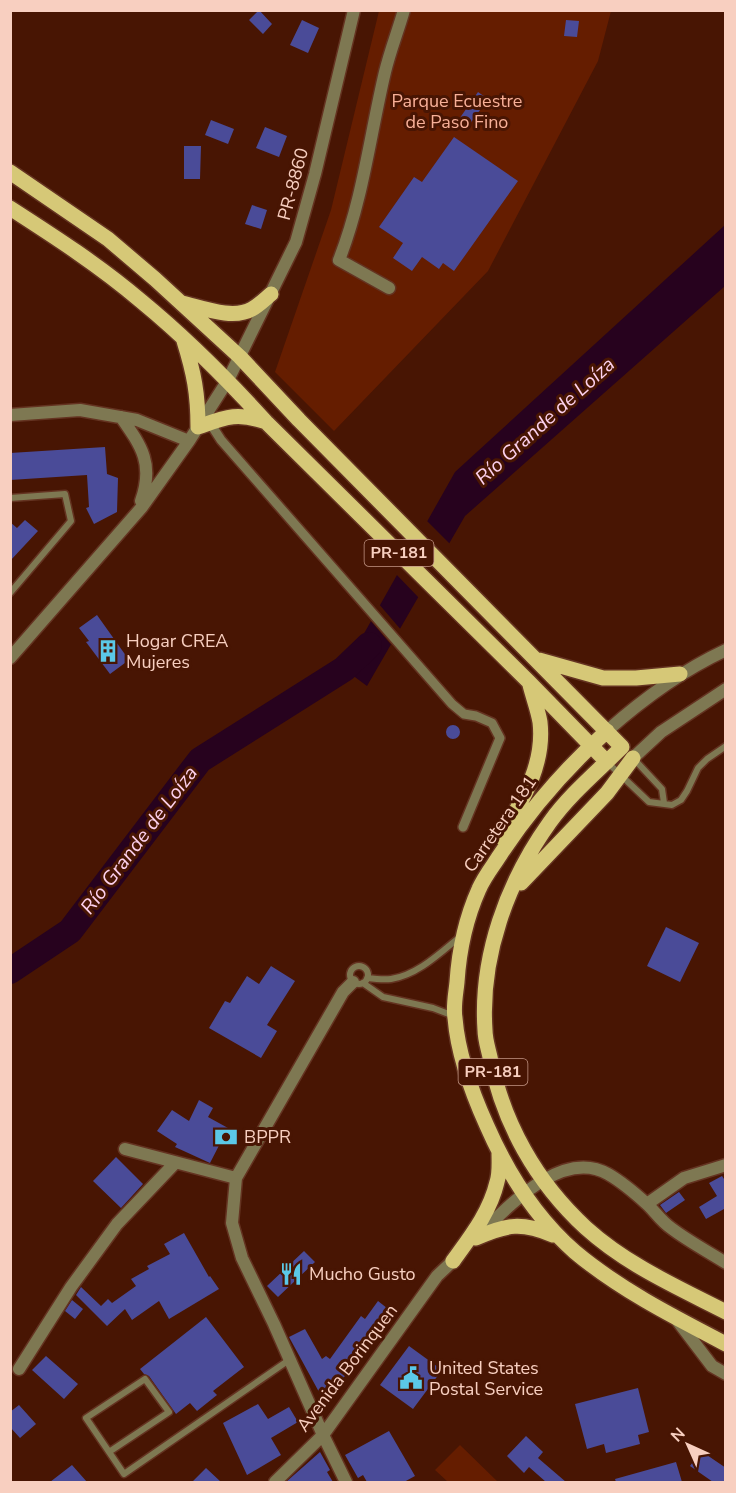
<svg xmlns="http://www.w3.org/2000/svg" width="736" height="1493" font-family="'Nunito Sans',sans-serif">
	<rect width="100%" height="100%" fill="#481503"/>
	<path fill="#651d00" d="M379,11h232l-13,50 -110,210 -154,160 -59,-59 56,-162z
		M460,1445l38,37h-50l-13,-12z"/>
	<path fill="#27021e" d="M725,225v61l-260,230 -98,170 -23,-17 111,-197z"/>
	<path fill="#481503" d="M425,519l26,26 -31,54 -25,-26z
		M378,603l24,28 -9,16 -24,-28z"/>
	<g fill="none" stroke-linecap="round" stroke-linejoin="round">
		<path stroke="#27021e" stroke-width="26" d="M10,971l60,-40 130,-171 144,-91 25,-24"/>
	</g>
	<path fill="#4a4b98" d="M259,10l13,14 -9,10 -14,-14z
		M302,20l17,8 -11,25 -18,-8z
		M566,20l13,1 -2,16 -13,-1z
		M478,92l10,7 -21,29 -10,-6z
		M211,120l23,9 -6,15 -23,-9z
		M265,127l22,9 -8,21 -23,-9z
		M454,137l64,44 -64,90 -11,-8 -4,6 -17,-12 -10,14 -19,-13 10,-15 -24,-16 35,-50 8,5z
		M184,146h17l-1,33h-16z
		M252,205l15,5 -6,19 -16,-5z
		M105,447l2,27 11,4 -1,34 -23,12 -8,-16 3,-1 -2,-32 -77,5v-27z
		M25,520l13,11 -28,30v-39l7,6z
		M97,615l32,45 -19,14 -24,-32 3,-1 -10,-13z
		M446 732a7 7 0 1 1 14 0a7 7 0 1 1-14 0Z
		M666,927l33,16 -19,39 -33,-16z
		M271,966l24,15 -28,44 10,6 -16,27 -52,-30 16,-27 5,2 17,-27 12,8z
		M199,1100l14,8 -5,9 20,11 -18,35 -35,-16 2,-3 -20,-13 15,-21 17,11z
		M116,1157l27,27 -22,24 -28,-27z
		M722,1176l4,6v29l-2,-2 -18,10 -7,-12 18,-11 -8,-13z
		M679,1192l6,8 -19,13 -6,-8z
		M184,1233l25,44 1,-1 9,13 -50,30 -10,-18 -27,19 -7,-11 -18,17 -31,-31 5,-8 20,19 7,-7 4,4 24,-17 -5,-7 18,-10 -2,-3 23,-12 -6,-10z
		M304,1251l11,11 -37,35 -11,-11z
		M72,1300l11,9 -8,10 -10,-8z
		M378,1301l14,11 -67,91 -36,-66 16,-8 17,30 4,-3 4,3 31,-43 4,3z
		M206,1317l38,50 -31,24 4,4 -20,16 -7,-8 -14,11 -27,-38 -5,-2 -4,-5z
		M409,1346l33,24 -29,39 -33,-24z
		M46,1356l32,28 -14,15 -32,-29z
		M638,1388l11,44 -11,3 2,9 -34,9 -2,-9 -17,5 -12,-45z
		M258,1404l10,15 21,-12 9,15 -27,16 10,17 -34,20 -24,-52z
		M19,1405l17,19 -16,14 -10,-11v-15z
		M389,1431l26,45 -11,6h-37l-4,-7 -5,3 -13,-23z
		M526,1436l17,16 -5,6 28,24h-20l-17,-15 -5,6 -17,-17z
		M701,1451l25,17v14h-13l-23,-16z
		M320,1452l10,18 -3,2 6,10h-47z
		M676,1462l6,20h-66l-1,-3z
		M72,1465l15,17h-37z
		M206,1468l15,14h-29z"/>
	<g fill="none" stroke-linecap="round" stroke-linejoin="round">
		<g stroke="#643321" stroke-width="9">
			<path id="service" d="M10,498l55,-4 6,27 -61,72
				M633,758l29,31 2,14
				M607,762l42,40 23,3 9,-5 6,-9 11,-23 9,-9 19,-13
				M350 975a9 9 0 1 1 18 0a9 9 0 1 1-18 0Z
				M367,978c8,1 17,2 24,1 27,-4 50,-27 70,-43
				M363,983l20,14 50,11 21,8
				M109,1452l60,-40 -24,-33 -59,39 38,56 165,-114"/>
		</g>
		<g stroke="#643321" stroke-width="12">
			<path id="pedestrian" d="M210,423l11,17 231,264 12,10 12,2 16,7 8,15 -37,89"/>
		</g>
		<g stroke="#643321" stroke-width="15">
			<path id="minor" d="M389,288l-50,-28c24,-61 31,-125 46,-188 5,-21 13,-41 19,-62
				M607,731c36,-32 74,-60 119,-81
				M633,758l28,-26 65,-43
				M125,1149l111,29
				M647,1204l37,-26 42,-13
				M479,1235c30,-29 83,-87 129,-61 14,8 28,20 40,31 8,8 14,17 23,23 17,13 36,23 55,35
				M677,1320l35,46 14,8
				M19,1369l52,-82 46,-63 58,-61
				M275,1482l48,-47 114,-159 21,-20
				M346,1482l-23,-47 -49,-111 -32,-66 -10,-35 4,-45 107,-186 10,-10"/>
		</g>
		<g stroke="#643321" stroke-width="15">
			<path id="tertiary" d="M10,415l70,-5 57,10 52,21
				M121,417c21,30 33,47 20,84
				M10,658l132,-151 47,-66 39,-61 68,-138 19,-68 39,-164"/>
		</g>
		<g stroke="#643321" stroke-width="18">
			<path id="primary" d="M10,172l98,67 47,40 85,78 59,63 323,327c-24,24 -52,47 -72,75 -43,60 -70,135 -65,208 0,9 3,18 5,27 13,66 46,125 96,171 41,37 91,59 140,84
				M10,208c45,29 90,58 131,93 45,37 86,78 125,121l263,260 78,80
				M182,303c21,5 51,17 70,6 7,-4 13,-10 19,-15
				M184,341c10,32 14,53 14,86 28,-10 39,-15 68,-5
				M539,660l64,18h33l44,-4
				M607,731c-41,37 -76,77 -107,124 -7,11 -16,22 -21,34 -13,29 -20,62 -22,93 -1,11 -4,24 -2,36 3,37 17,75 32,108 21,48 48,91 88,126 44,37 99,65 151,92
				M501,837c21,-36 44,-72 39,-115 -2,-12 -7,-25 -10,-37
				M521,883l86,-90 26,-35
				M476,1238c31,-14 46,-16 77,-3
				M453,1261c18,-25 37,-49 44,-79 3,-9 2,-20 2,-29"/>
		</g>
		<use href="#service" stroke="#7e7852" stroke-width="6"/>
		<use href="#pedestrian" stroke="#7e7852" stroke-width="9"/>
		<use href="#minor" stroke="#7e7852" stroke-width="12"/>
		<use href="#tertiary" stroke="#7e7852" stroke-width="12"/>
		<use href="#primary" stroke="#d6c877" stroke-width="15"/>
	</g>
	<defs>
		<g id="building-bare" transform="scale(1.8)"><path d="M-4-6H4V6H1V3H-1V6H-4ZM-2.5-4.3h1.7v1.8h-1.7ZM.8-4.3h1.7v1.8H.8ZM-2.5-1h1.7V.8h-1.7ZM.8-1h1.7V.8H.8Z" fill="#5bc8e7" stroke="#481503" stroke-width="2.5" paint-order="stroke"/></g>
		<g id="bank-bare" transform="scale(1.8)"><path d="M-6-4H6V4H-6ZM0-2.3a2.3 2.3 0 1 0 0 4.6a2.3 2.3 0 1 0 0-4.6Z" fill="#5bc8e7" stroke="#481503" stroke-width="2.5" paint-order="stroke"/></g>
		<g id="restaurant-bare" transform="scale(1.8)"><path d="M-5-6h1v4h1v-4h1v4h1v-4h1v5L-1.5 .5V6h-2V.5L-5-1ZM5-6V6H3V1.5H1.5Q1.5-4 5-6Z" fill="#5bc8e7" stroke="#481503" stroke-width="2.5" paint-order="stroke"/></g>
		<g id="civic-bare" transform="scale(1.8)"><path d="M-.6-6.5H3V-4.5H.6V-3L4-1V1h2V6H-6V1h2V-1L-.6-3ZM-1.2 2.5V6h2.4V2.5Z" fill="#5bc8e7" stroke="#481503" stroke-width="2.5" paint-order="stroke"/></g>
	</defs>
	<g fill-rule="evenodd">
		<use href="#building-bare" x="108" y="651"/>
		<use href="#bank-bare" x="226" y="1137"/>
		<use href="#restaurant-bare" x="291" y="1274"/>
		<use href="#civic-bare" x="411" y="1378"/>
	</g>
	<g text-anchor="middle" dominant-baseline="central" stroke-width="6" stroke-linejoin="round" paint-order="stroke">
		<g fill="#481503" stroke="#c39787" stroke-width="1.5">
			<rect x="364.5" y="540" width="69" height="26" rx="4.5"/>
			<rect x="458.5" y="1059" width="69" height="26" rx="4.5"/>
		</g>
		<g font-size="16" font-weight="bold" fill="#f8cfc0">
			<text x="399" y="553">PR-181</text>
			<text x="493" y="1072">PR-181</text>
		</g>
		<g font-size="18" fill="#f8b098" stroke="#481503">
			<text x="457" y="101">Parque Ecuestre<tspan x="457" dy="21">de Paso Fino</tspan></text>
		</g>
		<g font-size="18" fill="#f8cfc0" stroke="#481503">
			<text transform="translate(293 184) rotate(-75)">PR-8860</text>
			<text transform="translate(500 824) rotate(-55)">Carretera 181</text>
			<text transform="translate(347 1368) rotate(-53)">Avenida Borinquen</text>
		</g>
		<g font-size="18" fill="#f8cfc0" stroke="#481503" text-anchor="start">
			<text x="126" y="641">Hogar CREA<tspan x="126" dy="21">Mujeres</tspan></text>
			<text x="244" y="1137">BPPR</text>
			<text x="309" y="1274">Mucho Gusto</text>
			<text x="429" y="1368">United States<tspan x="429" dy="21">Postal Service</tspan></text>
		</g>
		<g font-size="20" font-style="italic" fill="#fdd1ee" stroke="#481503">
			<text transform="translate(545 421) rotate(-42)">Río Grande de Loíza</text>
			<text transform="translate(139 840) rotate(-53)">Río Grande de Loíza</text>
		</g>
	</g>
	<rect width="736" height="1493" fill="none" stroke="#f8cfc0" stroke-width="24"/>
	<g transform="translate(688 1445) rotate(315)" stroke="#481503" stroke-width="4.5" paint-order="stroke">
	<path d="M0-4.5L10 22L0 15L-10 22Z" fill="#f8cfc0"/>
	<text y="-9" font-size="16" font-weight="bold" text-anchor="middle" fill="#f8cfc0">N</text>
	</g>
</svg>
